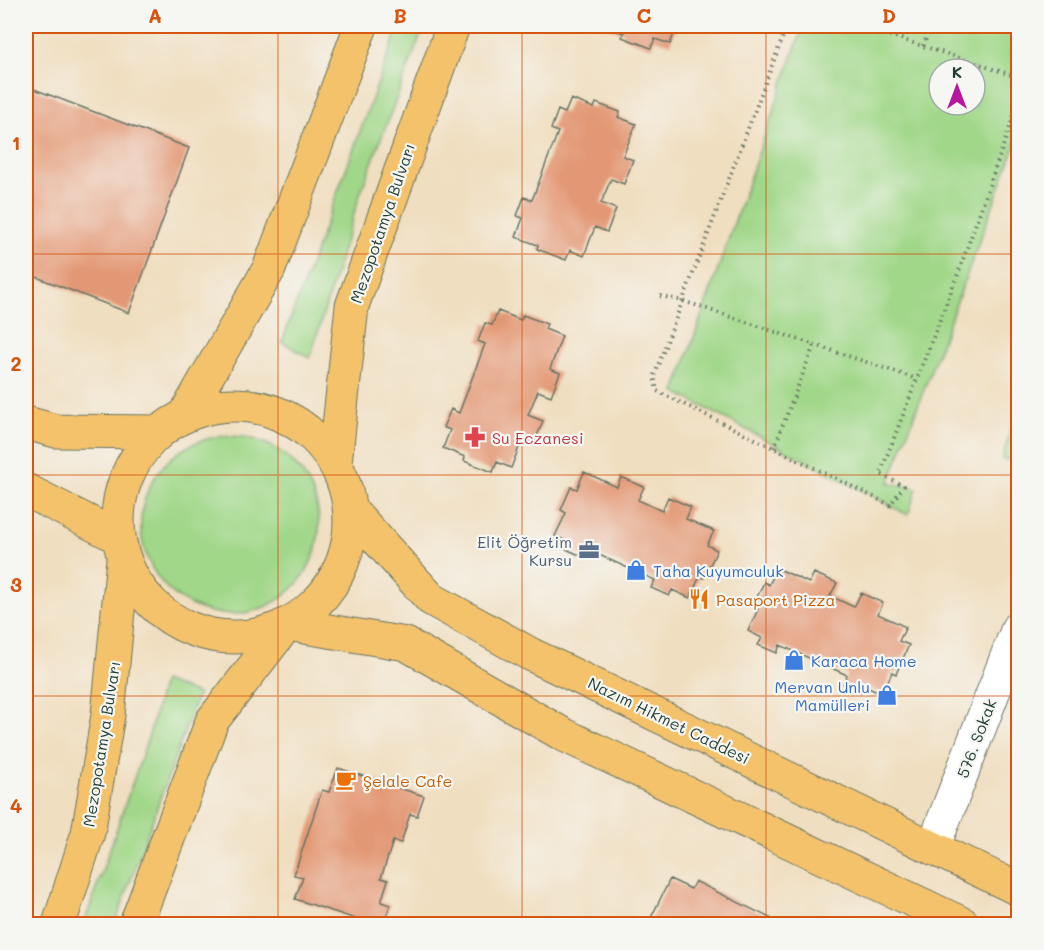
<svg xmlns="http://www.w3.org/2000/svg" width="1044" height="950" font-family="Mali,sans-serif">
	<rect width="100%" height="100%" fill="#f6f6f2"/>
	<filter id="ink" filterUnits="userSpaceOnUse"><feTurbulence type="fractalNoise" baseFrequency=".0167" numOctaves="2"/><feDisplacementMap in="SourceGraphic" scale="12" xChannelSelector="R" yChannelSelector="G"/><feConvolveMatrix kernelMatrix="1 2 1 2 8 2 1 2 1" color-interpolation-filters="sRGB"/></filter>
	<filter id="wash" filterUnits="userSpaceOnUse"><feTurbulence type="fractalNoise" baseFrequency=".008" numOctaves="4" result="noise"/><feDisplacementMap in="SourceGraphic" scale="24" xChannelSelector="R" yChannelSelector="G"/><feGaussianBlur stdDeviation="1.35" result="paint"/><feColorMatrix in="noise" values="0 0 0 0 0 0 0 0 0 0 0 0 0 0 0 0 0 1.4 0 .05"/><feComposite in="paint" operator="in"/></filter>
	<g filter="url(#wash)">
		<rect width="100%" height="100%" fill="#f0dec0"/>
		<path fill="#a0d788" stroke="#608a5e" stroke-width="1.5" fill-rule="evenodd" d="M399,26h25l-64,168 -50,164 -28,-16z
			M803,26h215v112l-129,345 28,5 -9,27 -233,-123zM939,69h36v36h-36z
			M1018,405v56l-16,-2z
			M141 525a89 89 0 1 1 178 0a89 89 0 1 1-178 0Z
			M163,681l35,13 -83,230h-31l66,-192z"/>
		<g id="blocks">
			<path fill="#e39875" d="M602,26h75l-7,18 -15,-5 -4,9 -29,-11 2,-4z
				M26,86l163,62 -60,165 -103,-40z
				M571,99l23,9 2,-5 24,9 -2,5 18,7 -13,32 10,4 -9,24 -13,-5 -10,24 15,6 -9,23 -12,-5 -11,29 -14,-6 -4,10 -29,-11 1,-4 -22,-8 7,-19 -6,-2 7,-19 8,3 26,-68 -7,-3 7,-19 7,3z
				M498,311l23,9 2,-5 24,9 -2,5 17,7 -12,33 10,4 -9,23 -13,-5 -10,24 15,6 -9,23 -12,-4 -11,28 -14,-6 -4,10 -29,-11 1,-4 -22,-9 7,-18 -7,-3 8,-18 8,4 26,-69 -7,-3 7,-18 7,2z
				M584,472l33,15 4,-10 23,10 -6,13 24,11 6,-14 23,10 -5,12 28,12 -7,14 10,5 -13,28 -4,-2 -10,22 -18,-8 -3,6 -18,-8 4,-8 -67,-30 -4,7 -18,-8 3,-7 -14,-6 11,-23 -5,-3 10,-23 6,2z
				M777,568l32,15 5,-10 23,10 -7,13 24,11 7,-14 22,10 -5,11 28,13 -7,14 10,4 -13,29 -4,-2 -10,22 -18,-8 -3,6 -18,-8 4,-9 -67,-30 -3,8 -19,-8 4,-7 -14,-7 10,-22 -5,-3 11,-24 5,3z
				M338,768l86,28 -7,20 -7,-2 -9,29 -8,-2 -12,37 7,2 -7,22 9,3 -6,19h-13l-76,-25 8,-22 -9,-2 28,-85 7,2z
				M670,879l21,10 4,-8 81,40 -2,3h-126z"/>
		</g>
	</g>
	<g filter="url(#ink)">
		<use href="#blocks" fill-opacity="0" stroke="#687565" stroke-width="1.5"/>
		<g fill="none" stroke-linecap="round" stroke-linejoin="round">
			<g stroke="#687565" stroke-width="35">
				<path id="minor" d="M933,848l85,-220"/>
			</g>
			<g stroke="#687565" stroke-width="35">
				<path id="major" d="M118 521a116 116 0 1 1 232 0a116 116 0 1 1-232 0Z
					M185,415l84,-146 92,-243
					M26,423l30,8 103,1
					M335,463l17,-157 101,-280
					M26,490l92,47
					M350,509l81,90 99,55 488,235
					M59,924l29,-91 20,-118 15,-156
					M136,924l76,-203 75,-97 119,20 158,91 399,189"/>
			</g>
			<path stroke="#687565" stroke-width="4" stroke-dasharray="1.5 4.5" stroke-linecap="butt" d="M787,26l-133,350 3,15 233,114 14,-19 -24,-12 79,-203 59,-167
				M861,26l157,51
				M923,46l8,-20
				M660,296l23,5 234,78
				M774,448l40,-103"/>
			<use href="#minor" stroke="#fff" stroke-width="33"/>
			<use href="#major" stroke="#f4c26a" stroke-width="33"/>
		</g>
	</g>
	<path fill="none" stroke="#d45610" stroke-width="1.5" stroke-opacity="0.55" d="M278,26v898M522,26v898M766,26v898M26,254h992M26,475h992M26,696h992"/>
	<defs>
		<g id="pharmacy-bare" transform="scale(1.62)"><path d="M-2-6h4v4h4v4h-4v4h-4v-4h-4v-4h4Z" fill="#e0444e" stroke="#f6f6f2" stroke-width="2.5" paint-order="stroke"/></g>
		<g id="office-bare" transform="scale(1.62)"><path d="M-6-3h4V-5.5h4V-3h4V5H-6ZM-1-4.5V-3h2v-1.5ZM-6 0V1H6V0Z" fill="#5c6f8a" stroke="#f6f6f2" stroke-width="2.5" paint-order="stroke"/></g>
		<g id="shop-bare" transform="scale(1.62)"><path d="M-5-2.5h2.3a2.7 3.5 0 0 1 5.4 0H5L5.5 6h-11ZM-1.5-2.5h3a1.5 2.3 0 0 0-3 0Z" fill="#3f7fe0" stroke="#f6f6f2" stroke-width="2.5" paint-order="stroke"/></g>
		<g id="restaurant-bare" transform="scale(1.62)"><path d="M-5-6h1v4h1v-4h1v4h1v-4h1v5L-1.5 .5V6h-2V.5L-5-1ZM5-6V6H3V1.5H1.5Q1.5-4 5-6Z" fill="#e8710a" stroke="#f6f6f2" stroke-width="2.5" paint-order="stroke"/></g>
		<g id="cafe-bare" transform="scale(1.62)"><path d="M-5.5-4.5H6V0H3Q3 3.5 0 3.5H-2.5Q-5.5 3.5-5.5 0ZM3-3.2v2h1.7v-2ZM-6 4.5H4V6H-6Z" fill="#e8710a" stroke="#f6f6f2" stroke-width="2.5" paint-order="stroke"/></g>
	</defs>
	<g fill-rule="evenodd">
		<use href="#pharmacy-bare" x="475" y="437"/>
		<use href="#office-bare" x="589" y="550"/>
		<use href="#shop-bare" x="636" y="570"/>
		<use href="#restaurant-bare" x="699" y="599"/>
		<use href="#shop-bare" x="794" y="660"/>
		<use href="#shop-bare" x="887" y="695"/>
		<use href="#cafe-bare" x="346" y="780"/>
	</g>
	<g text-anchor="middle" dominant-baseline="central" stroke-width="4.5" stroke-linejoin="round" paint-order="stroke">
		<g font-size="16" fill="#1f3d34" stroke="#f6f6f2">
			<text transform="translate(382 223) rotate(-71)">Mezopotamya Bulvarı</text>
			<text transform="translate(669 720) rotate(26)">Nazım Hikmet Caddesi</text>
			<text transform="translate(976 738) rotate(-69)">576. Sokak</text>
			<text transform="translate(101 744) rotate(-81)">Mezopotamya Bulvarı</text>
		</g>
		<g font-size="16" fill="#be3a42" stroke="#f6f6f2" text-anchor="start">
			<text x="492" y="437">Su Eczanesi</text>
		</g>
		<g font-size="16" fill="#4e5e75" stroke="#f6f6f2" text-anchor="end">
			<text x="572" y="541">Elit Öğretim<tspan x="572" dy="18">Kursu</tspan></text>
		</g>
		<g font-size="16" fill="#366cbe" stroke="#f6f6f2" text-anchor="start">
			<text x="653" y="570">Taha Kuyumculuk</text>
			<text x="811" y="660">Karaca Home</text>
			<text x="870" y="686" text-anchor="end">Mervan Unlu<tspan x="870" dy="18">Mamülleri</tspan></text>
		</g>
		<g font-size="16" fill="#c56008" stroke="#f6f6f2" text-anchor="start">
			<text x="716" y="599">Pasaport Pizza</text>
			<text x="363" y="780">Şelale Cafe</text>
		</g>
	</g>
	<rect width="1044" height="950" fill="none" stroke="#f6f6f2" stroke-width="66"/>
	<g transform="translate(957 87)"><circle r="28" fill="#f6f6f2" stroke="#a0aca6" stroke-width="1.5"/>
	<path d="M0-4.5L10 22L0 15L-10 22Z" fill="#b5179e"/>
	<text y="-9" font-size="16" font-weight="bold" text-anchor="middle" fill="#1f3d34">K</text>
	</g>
	<rect x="33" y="33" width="978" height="884" fill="none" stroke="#d45610" stroke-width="2"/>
	<g font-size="20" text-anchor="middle" font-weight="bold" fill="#d45610">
		<text x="155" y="23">A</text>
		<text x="400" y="23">B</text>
		<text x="644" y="23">C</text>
		<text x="889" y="23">D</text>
		<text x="16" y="150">1</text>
		<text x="16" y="371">2</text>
		<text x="16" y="592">3</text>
		<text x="16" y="813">4</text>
	</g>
</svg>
